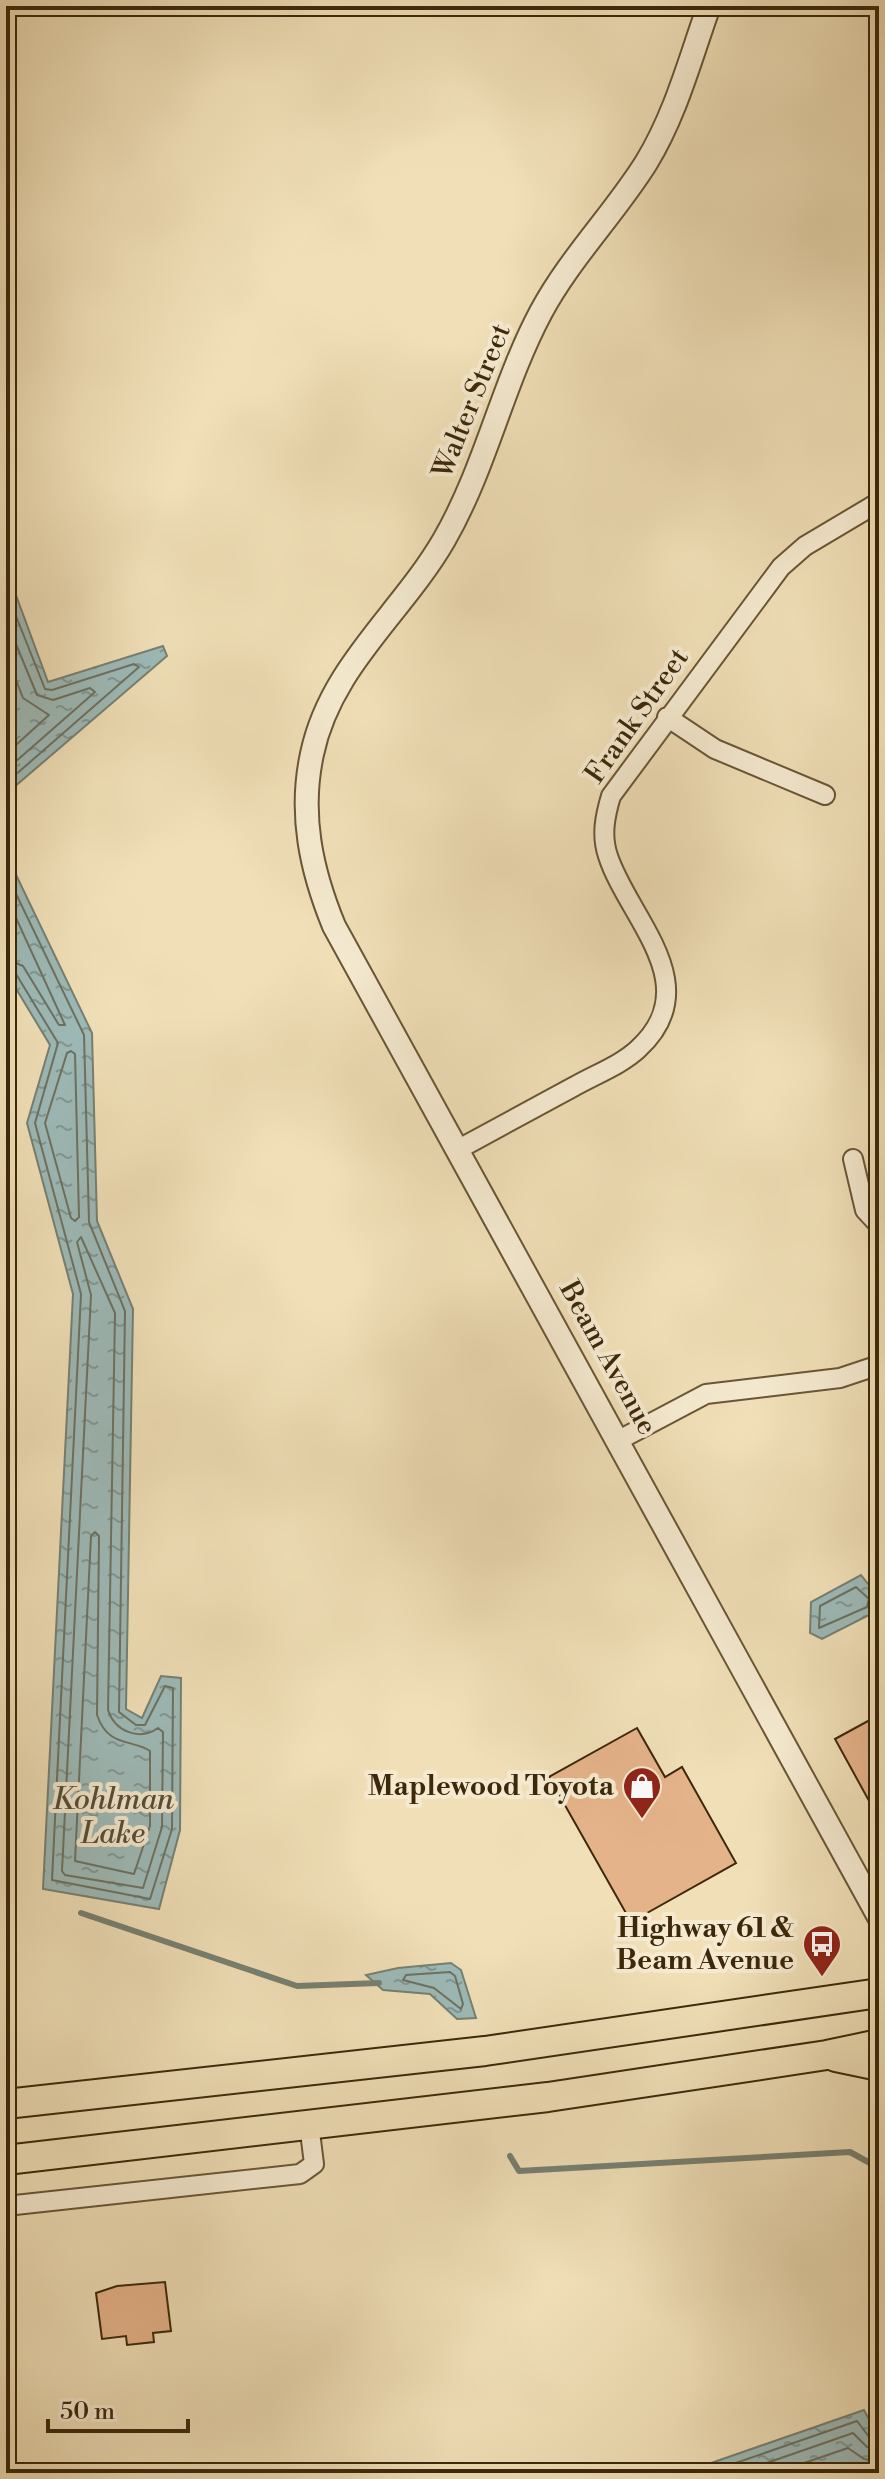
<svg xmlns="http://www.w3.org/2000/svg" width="885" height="2479" font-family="'Libre Bodoni',serif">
	<defs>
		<pattern id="water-ripples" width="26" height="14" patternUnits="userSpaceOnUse" patternTransform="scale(2)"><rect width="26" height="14" fill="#9dbab8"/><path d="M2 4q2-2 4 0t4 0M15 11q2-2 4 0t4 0" fill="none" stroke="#819794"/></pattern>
	</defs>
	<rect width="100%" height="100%" fill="#f0dfb7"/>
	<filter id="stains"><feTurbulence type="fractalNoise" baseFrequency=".0025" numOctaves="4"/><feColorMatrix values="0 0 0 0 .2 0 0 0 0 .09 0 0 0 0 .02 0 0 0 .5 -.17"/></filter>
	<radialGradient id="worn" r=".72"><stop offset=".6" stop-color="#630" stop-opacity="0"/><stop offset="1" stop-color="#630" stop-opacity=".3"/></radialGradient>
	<path fill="url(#water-ripples)" stroke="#768072" stroke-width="2" d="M6,568l42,114 115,-36 4,10 -161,138z
		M6,854l86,179 5,188 36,88 -7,400 16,9 19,-42 20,2 -1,152 -21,79 -116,-20 30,-595 -46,-171 23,-78 -44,-73z
		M861,1575l18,23 -6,15 -51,26 -12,-6 1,-31z
		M451,1963l10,7 15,48 -19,1 -27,-25 -47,-4 -17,-15 32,-7z
		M864,2410l15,28v35h-161l-7,-10z"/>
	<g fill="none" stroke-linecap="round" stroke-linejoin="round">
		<path stroke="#6c7161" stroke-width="2" d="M6,591l39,98 7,1 82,-26 5,3 -133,116
			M6,620l31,75 16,5 37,-12 5,4 -89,78
			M6,654l17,44 26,17 -43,39
			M6,873l78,162 5,187 36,89 -6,401 17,13h9l20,-39 8,2 -1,141 -22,70 -98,-19 29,-586 -46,-171 23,-80 -42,-69 -10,-4
			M6,896l59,129h-6l-36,-59 -17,-7
			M71,1051l4,3 4,163 -4,4 -4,-3 -26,-95 22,-70z
			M81,1237l34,76 -7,397c7,22 32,31 50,18l5,4 -1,95 -19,61 -78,-13 -3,-4 29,-576 -14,-53z
			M95,1532l4,4 -2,179c11,33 36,24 53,36v75l-16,48 -59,-13 16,-325z
			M856,1587l13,12 -2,8 -48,21 1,-22z
			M450,1972l5,4 8,28 -2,5 -27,-21 -31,-8 3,-5z
			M724,2473l3,-7 130,-45 13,17 9,2
			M738,2473l115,-40 14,14 12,3
			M775,2473l73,-25 16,11 15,3"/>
		<path stroke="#768072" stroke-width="6" d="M81,1913l216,73 82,-3
			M510,2156l9,15 331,-19 29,16"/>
	</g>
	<path fill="#e5b38a" stroke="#3c280a" stroke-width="2" d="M879,1715v104l-44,-80z
		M637,1728l28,49 17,-10 54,96 -105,59 -82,-145z
		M165,2282l6,49 -18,2 1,9 -27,3 -1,-9 -24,3 -6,-46 21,-7z"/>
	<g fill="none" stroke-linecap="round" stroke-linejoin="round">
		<g stroke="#695635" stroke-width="22">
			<path id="minor" d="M667,717l48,32 110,46
				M457,1150c40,-22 79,-43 118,-64 21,-12 46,-21 63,-37 70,-64 -10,-131 -30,-193 -7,-20 -3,-40 3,-60l170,-229 24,-21 74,-44
				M853,1159l12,51 14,15
				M619,1440l87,-46 134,-16 39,-13
				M6,2206l294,-32 14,-10 -5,-40"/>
		</g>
		<g stroke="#695635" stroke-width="26">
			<path id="tertiary" d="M709,6c-19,53 -33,108 -63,157 -32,51 -76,95 -105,149 -39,73 -55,155 -97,228 -43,74 -114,127 -132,214 -13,60 -1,116 22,172l545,991"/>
		</g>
		<g stroke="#3c280a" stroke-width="32">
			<path id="primary" d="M836,2057l43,9
				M6,2104l479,-53 394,-58
				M6,2160l542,-63 279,-42 52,-11"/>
		</g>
		<use href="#minor" stroke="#f5ead0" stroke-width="18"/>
		<use href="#tertiary" stroke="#f5ead0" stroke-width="22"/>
		<use href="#primary" stroke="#f0dfb7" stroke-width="28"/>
	</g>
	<defs>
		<g id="shop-pin" transform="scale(2)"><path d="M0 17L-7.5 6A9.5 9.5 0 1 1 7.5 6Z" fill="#8f2418" stroke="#f5ead0"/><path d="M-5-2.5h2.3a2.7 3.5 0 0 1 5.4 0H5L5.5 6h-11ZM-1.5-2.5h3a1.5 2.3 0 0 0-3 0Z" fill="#fff"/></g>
		<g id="bus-pin" transform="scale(2)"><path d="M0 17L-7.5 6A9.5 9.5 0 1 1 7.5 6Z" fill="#8f2418" stroke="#f5ead0"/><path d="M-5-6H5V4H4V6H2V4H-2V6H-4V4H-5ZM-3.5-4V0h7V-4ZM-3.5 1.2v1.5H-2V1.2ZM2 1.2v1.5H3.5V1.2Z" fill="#fff"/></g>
	</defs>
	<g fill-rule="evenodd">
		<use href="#shop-pin" x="642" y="1786"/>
		<use href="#bus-pin" x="822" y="1944"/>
	</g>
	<g text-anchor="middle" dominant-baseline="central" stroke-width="8" stroke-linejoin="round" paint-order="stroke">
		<g font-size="28" fill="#3c280a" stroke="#f5ead0">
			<text transform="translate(472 401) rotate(-68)">Walter Street</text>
			<text transform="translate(637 716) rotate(-55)">Frank Street</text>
			<text transform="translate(608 1358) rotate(61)">Beam Avenue</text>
		</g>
		<g font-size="28" font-weight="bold" fill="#3c280a" stroke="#f5ead0" text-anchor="end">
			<text x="614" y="1786">Maplewood Toyota</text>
			<text x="794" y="1928">Highway 61 &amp;<tspan x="794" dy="32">Beam Avenue</tspan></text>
		</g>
		<g font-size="30" font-style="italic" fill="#544c36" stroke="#f5ead0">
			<text x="113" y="1800">Kohlman<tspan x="113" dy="34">Lake</tspan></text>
		</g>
	</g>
	<rect width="885" height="2479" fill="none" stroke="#f0dfb7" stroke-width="32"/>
	<rect x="8" y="8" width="869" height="2463" fill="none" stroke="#3c280a" stroke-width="4"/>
	<rect x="16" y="16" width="853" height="2447" fill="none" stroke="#3c280a" stroke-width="2"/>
	<path d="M48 2419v12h140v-12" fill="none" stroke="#3c280a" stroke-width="4"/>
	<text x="60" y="2419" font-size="24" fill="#3c280a" stroke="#f5ead0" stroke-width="6" paint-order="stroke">50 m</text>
	<rect width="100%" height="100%" filter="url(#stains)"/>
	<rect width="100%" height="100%" fill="url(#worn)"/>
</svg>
